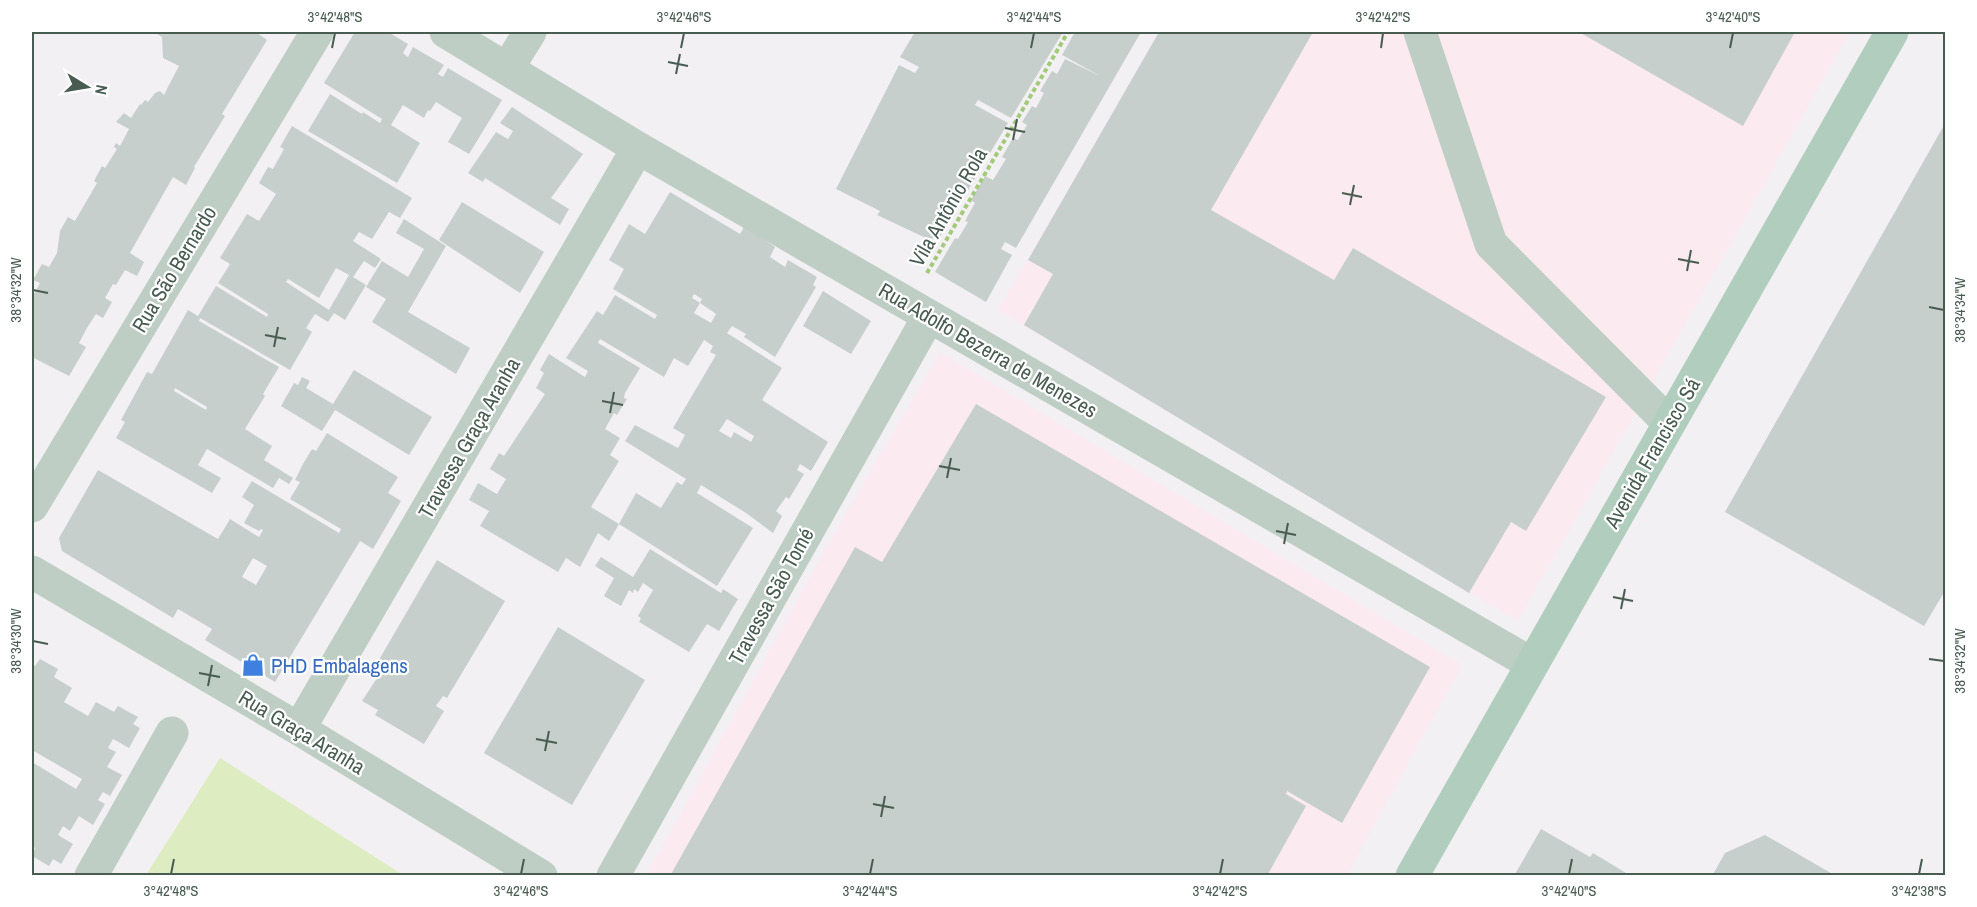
<svg xmlns="http://www.w3.org/2000/svg" width="1977" height="907" font-family="'Archivo Narrow',sans-serif">
	<rect width="100%" height="100%" fill="#f2f0f2"/>
	<path fill="#fbeaf0" d="M1159,32h691l-332,589 -520,-311z
		M940,352l522,313 -115,210 -701,1 180,-328z"/>
	<path fill="#ddedc1" d="M220,758l183,117h-257z"/>
	<path fill="#c7cfcc" fill-rule="evenodd" d="M156,32h100l11,8 -45,74 3,2 -31,51 1,1 -9,17 -13,-8 -8,14 -35,62 14,9 -7,14 -12,-6 -9,15 -3,-1 -8,14 7,4 -9,16 -7,-4 -9,14 -8,15 7,4 -17,29 -37,-19v-59l8,-15 -7,-3 9,-16 7,3 8,-14 3,-22 8,-14 7,4 22,-38 -3,-2 8,-15 3,2 12,-19 -3,-2 2,-4 4,3 9,-17 -13,-7 8,-9 7,5 9,-14 1,1 4,-5 3,2 7,-9 5,-2 4,4 5,-10 10,-19 -16,-8 -1,-21 -5,-3z
		M355,32h33l20,12 -5,9 5,4 5,-10 31,18 -6,9 5,3 5,-9 54,32 -33,54 -21,-12 14,-24 -26,-16 -6,9 -2,-1 -4,8 -21,-13 -12,20 29,18 -23,40 -89,-52 22,-37 32,20 1,-2 17,11 2,-4 -58,-36z
		M915,32h148l-52,86 -33,-18 -3,5 33,18 -68,114 -12,2 -51,-24 3,-4 -44,-22 63,-124 16,8 4,-6 -19,-10z
		M1075,32h66l-125,216 -11,-6 -4,7 11,6 -26,47 -51,-30 20,-34 3,1 10,-17 -3,-1 10,-18 -4,-3 14,-24 8,4 13,-21 -4,-2 11,-19 5,2 9,-15 -5,-3 10,-16 4,2 8,-15 -4,-2 12,-20 5,3 8,-15 35,17 -38,-21z
		M1159,32h154l-102,178 123,70 19,-32 253,149 -80,134 -15,-9 -42,71 -445,-268 29,-51 -25,-14z
		M1579,32h216l-52,94z
		M512,107l71,47 -32,44 18,11 -9,16 -75,-47 -2,4 -15,-9 28,-41 12,7 5,-8 -13,-8z
		M292,126l120,72 -12,20 -11,-6 -17,27 -13,-7 -6,9 28,18 -6,9 -11,-7 -11,16 13,8 -21,35 -11,-7 -6,9 -13,-8 -9,14 6,4 -22,38 -90,-52 -1,3 80,46 -16,27 2,2 -20,33 27,17 -8,14 29,18 -4,6 -10,-6 -6,10 -66,-39 -9,16 23,13 -9,15 -96,-55 9,-16 -4,-2 26,-48 5,2 36,-64 10,6 18,-30 51,31 1,-3 -50,-31 12,-19 -10,-6 27,-44 12,7 17,-27 -17,-11 9,-16 5,2 11,-20 -4,-2zM336,268l13,7 -20,35 -43,-28 2,-3 31,19zM175,388l32,19 -1,3 -32,-19z
		M1943,127l3,2v460l-22,37 -199,-114z
		M670,192l70,42 4,-7 17,10 14,10 -5,10 15,10 3,-7 29,17 -4,8 3,2 -41,70 -31,-20 2,-3 -14,-8 -5,7 55,35 -20,32 66,42 -17,29 -11,-7 -3,6 7,4 -15,25 -3,-2 -10,14 6,5 -9,17 -27,-20 -45,-28 -4,8 56,35 -36,58 -98,-62 17,-31 25,15 16,-26 5,3 4,-6 -61,-38 10,-16 43,23 7,-13 -12,-7 43,-73 -6,-3 3,-6 -9,-6 -16,26 -14,-8 -10,19 -64,-38 -2,4 42,25 -15,25 -1,5 3,1 -10,16 -3,-2 -9,16 15,9 -10,17 9,6 -28,46 28,17 -10,17 -11,-8 -18,34 -14,-9 -8,14 -78,-46 9,-15 -20,-11 9,-17 19,11 9,-15 -16,-10 9,-16 5,3 41,-62 -9,-6 8,-15 -4,-3 9,-16 36,23 3,-6 -22,-13 31,-47 6,4 12,-20 40,24 2,-4 -44,-26 11,-20 -15,-9 20,-36 16,10zM694,294l8,5 -2,4 16,11 -5,9 -17,-10 6,-10 -8,-5zM727,419l27,17 -3,6 -17,-10 -3,6 -12,-7z
		M462,202l82,50 -24,41 -81,-53z
		M404,219l42,27 -38,66 62,36 -14,26 -84,-52 14,-23 -20,-12 16,-26 26,16 16,-28 -28,-16z
		M823,291l48,30 -20,33 -48,-28z
		M354,370l78,47 -23,38 -74,-45 -13,21 -41,-25 13,-23 4,2 4,-8 8,4 -4,7 27,16z
		M976,404l454,263 -88,156 -55,-32 -1,3 20,12 -39,70h-597l185,-329 27,15z
		M327,433l71,44 -10,16 13,8 -28,48 -13,-8 -85,141 -70,-42 7,-11 -34,-20 -5,9 -111,-67 -3,-13 39,-68 120,69 12,-20 29,18 4,-7 -2,-1 -2,2 -15,-8 10,-18 -12,-8 10,-16 87,52 2,-4 -51,-30 10,-17 -5,-2 8,-16 9,-15 4,2zM253,558l14,8 -11,19 -14,-8z
		M650,549l71,44 2,-4 15,10 -19,32 -12,-7 -18,28 -50,-30 2,-4 -3,-2 15,-26 -10,-7 -5,9 -4,-3 -1,4 -4,-3 -8,16 -17,-10 10,-18 -19,-12 6,-9 32,20z
		M437,560l68,41 -58,97 -4,-2 -7,10 8,5 -20,33 -49,-29 3,-5 -16,-9 17,-26 -6,-5z
		M558,627l87,53 -73,125 -88,-52z
		M40,659l18,10 -4,8 18,11 -8,14 24,14 8,-14 18,10 4,-6 20,11 -5,7 7,4 -11,20 -16,-9 -5,9 8,4 -9,15 15,8 -12,21 -7,-4 -5,8 7,4 -12,21 -14,-9 -9,15 -7,-5 -5,9 15,9 -12,20 -8,-5 -4,7 -17,-10 3,-8 -3,-2v-84l44,27 6,-10 -50,-29v-86l3,2z
		M1541,829l49,28 3,-4 38,23h-117z
		M1765,835l71,41h-124l13,-23z"/>
	<g fill="none" stroke-linecap="round" stroke-linejoin="round">
		<path stroke="#a3c97a" stroke-width="4" stroke-dasharray="4.5 3" stroke-linecap="butt" d="M927,273l141,-241"/>
		<path stroke="#becec5" stroke-width="33" d="M446,32l192,116 894,516
			M1420,32l71,212 178,179
			M507,69l23,-37
			M32,506l285,-474
			M32,572l267,157 242,147
			M299,729l339,-581
			M91,876l81,-143
			M613,876l316,-560"/>
		<path stroke="#b1cdbe" stroke-width="33" d="M1412,876l480,-844"/>
	</g>
	<path fill="none" stroke="#485c51" stroke-width="2" d="M332,48l3,-15M681,48l3,-15M1031,48l3,-15M1381,48l2,-15M1730,48l3,-15M668,62l20,4M676,74l4,-20M1005,128l20,4M1013,140l4,-21M1342,193l20,4M1350,205l4,-20M1678,259l21,4M1687,271l4,-21M33,290l15,3M1929,307l15,3M265,335l21,4M274,347l4,-20M602,401l21,4M610,413l4,-21M939,466l21,4M947,478l4,-20M1276,531l20,4M1284,544l4,-21M1613,597l20,4M1621,609l4,-20M33,641l15,3M1929,659l15,2M199,673l21,4M208,686l4,-21M536,739l21,4M545,751l4,-20M873,804l21,4M881,817l4,-21M171,874l3,-15M521,874l3,-15M870,874l3,-15M1220,874l3,-15M1569,874l3,-15M1919,874l3,-15"/>
	<defs>
		<g id="shop-bare" transform="scale(1.8)"><path d="M-5-2.5h2.3a2.7 3.5 0 0 1 5.4 0H5L5.5 6h-11ZM-1.5-2.5h3a1.5 2.3 0 0 0-3 0Z" fill="#3f7fe0" stroke="#fff" stroke-width="2.5" paint-order="stroke"/></g>
	</defs>
	<g fill-rule="evenodd">
		<use href="#shop-bare" x="253" y="665"/>
	</g>
	<g text-anchor="middle" dominant-baseline="central" stroke-width="4.5" stroke-linejoin="round" paint-order="stroke">
		<g font-size="21" fill="#485c51" stroke="#fff">
			<text transform="translate(948 207) rotate(-60)">Vila Antônio Rola</text>
			<text transform="translate(174 269) rotate(-59)">Rua São Bernardo</text>
			<text transform="translate(988 350) rotate(30)">Rua Adolfo Bezerra de Menezes</text>
			<text transform="translate(469 438) rotate(-60)">Travessa Graça Aranha</text>
			<text transform="translate(1652 453) rotate(-60)">Avenida Francisco Sá</text>
			<text transform="translate(771 596) rotate(-61)">Travessa São Tomé</text>
			<text transform="translate(302 732) rotate(31)">Rua Graça Aranha</text>
		</g>
		<g font-size="21" fill="#366cbe" stroke="#fff" text-anchor="start">
			<text x="271" y="665">PHD Embalagens</text>
		</g>
	</g>
	<rect width="1977" height="907" fill="none" stroke="#ffffff" stroke-width="66"/>
	<g transform="translate(87 87) rotate(101)" stroke="#ffffff" stroke-width="4.5" paint-order="stroke">
	<path d="M0-4.5L10 22L0 15L-10 22Z" fill="#485c51"/>
	<text y="-9" font-size="16" font-weight="bold" text-anchor="middle" fill="#485c51">N</text>
	</g>
	<rect x="33" y="33" width="1911" height="841" fill="none" stroke="#485c51" stroke-width="2"/>
	<g font-size="15" text-anchor="middle" fill="#485c51">
		<text x="335" y="22">3°42'48"S</text>
		<text x="684" y="22">3°42'46"S</text>
		<text x="1034" y="22">3°42'44"S</text>
		<text x="1383" y="22">3°42'42"S</text>
		<text x="1733" y="22">3°42'40"S</text>
		<text transform="translate(16 290) rotate(-90)" y="5">38°34'32"W</text>
		<text transform="translate(1960 310) rotate(-90)" y="5">38°34'34"W</text>
		<text transform="translate(16 641) rotate(-90)" y="5">38°34'30"W</text>
		<text transform="translate(1960 661) rotate(-90)" y="5">38°34'32"W</text>
		<text x="171" y="896">3°42'48"S</text>
		<text x="521" y="896">3°42'46"S</text>
		<text x="870" y="896">3°42'44"S</text>
		<text x="1220" y="896">3°42'42"S</text>
		<text x="1569" y="896">3°42'40"S</text>
		<text x="1919" y="896">3°42'38"S</text>
	</g>
</svg>
